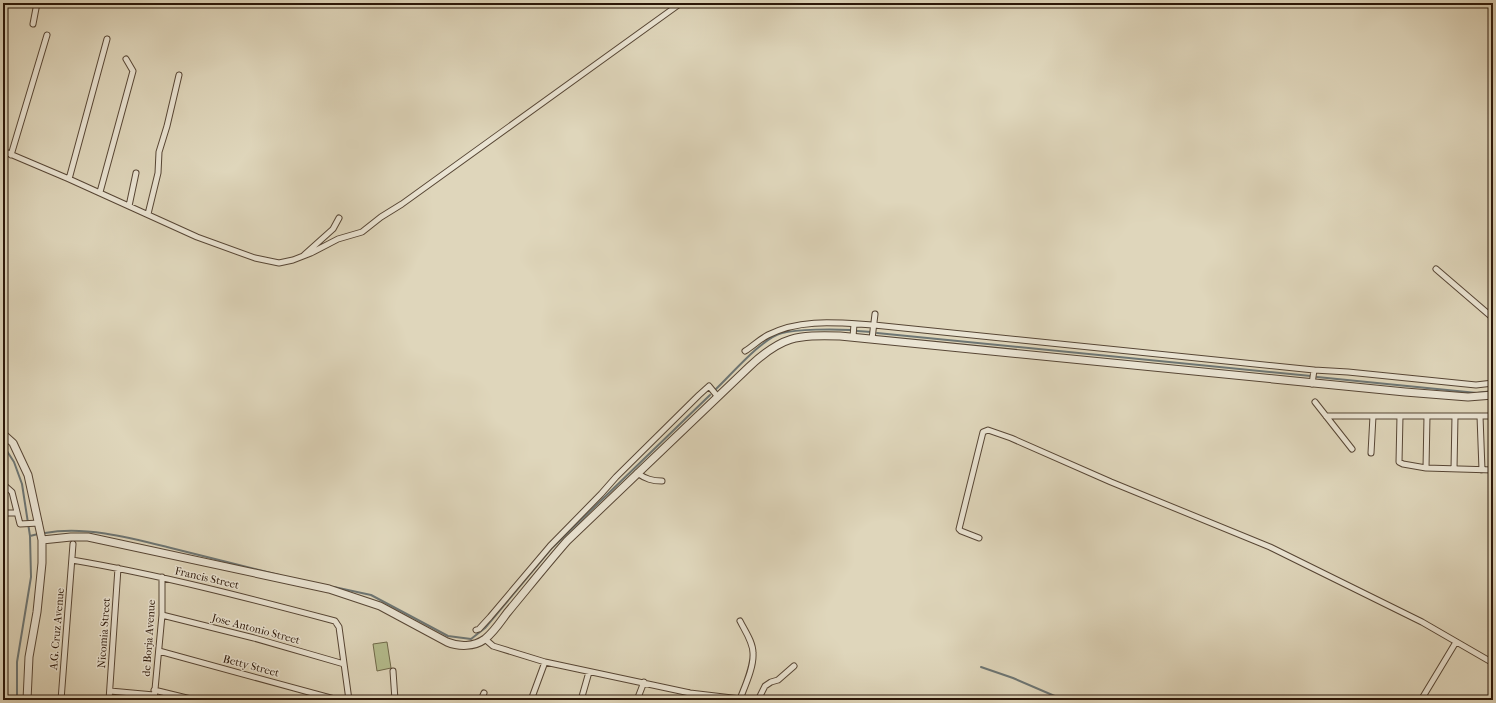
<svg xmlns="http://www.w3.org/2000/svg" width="1496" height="703" font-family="'IM FELL French Canon',serif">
	<rect width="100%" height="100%" fill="#dfd6bb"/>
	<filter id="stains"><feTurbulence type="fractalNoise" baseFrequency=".005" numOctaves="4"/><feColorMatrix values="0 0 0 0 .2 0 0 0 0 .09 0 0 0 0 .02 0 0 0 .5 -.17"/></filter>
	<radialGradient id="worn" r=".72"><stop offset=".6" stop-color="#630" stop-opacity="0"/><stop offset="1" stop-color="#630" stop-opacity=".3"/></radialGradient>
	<path fill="#b5bd8e" stroke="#706a4b" d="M387,642l4,26 -14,3 -4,-27z"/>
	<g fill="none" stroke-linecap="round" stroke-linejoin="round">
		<path stroke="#6d7674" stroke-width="2" d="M857,331l15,1
			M877,333l434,43
			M1317,377l160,16 16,-2
			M716,389c16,-15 46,-51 66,-56 15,-4 52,-4 68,-3
			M3,445l11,17 8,22 8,52 1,41 -14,85v38
			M45,533c41,-8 90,6 130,16 35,9 69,17 104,26
			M30,536l8,-2
			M334,587l37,8 77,41 23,3 14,-11 66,-79 159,-154
			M981,667l32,11 51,22"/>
		<g stroke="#574635" stroke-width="7">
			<path id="minor" d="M33,24l4,-21
				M3,151l66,28 128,58 58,21 24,5 14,-3 18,-7 27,-14 24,-7 19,-15 21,-13 279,-201
				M11,155l36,-120
				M69,179l38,-140
				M100,192l33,-121 -7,-12
				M129,206l7,-33
				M148,214l10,-41 1,-21 8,-26 12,-51
				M304,255l29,-26 6,-11
				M1436,269l57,49
				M853,337l1,-13
				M872,339l3,-25
				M745,351c8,-5 15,-12 23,-16 33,-17 71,-12 106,-10l440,45 34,2 128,13 17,-2
				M1312,384l2,-14
				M1315,402l37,47
				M1326,416h167
				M1400,416l-1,46 4,2 23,4
				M1427,416l-1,52 67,2
				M1480,416l2,54
				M1371,453l2,-37
				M1454,469l1,-53
				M637,473c9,6 15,8 25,8
				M3,484l9,8 8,32 19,-1
				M3,513h14
				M979,538l-18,-7 -2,-2 24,-97 5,-2 23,8 100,44 159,65 152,75 71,41
				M72,560c89,15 176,38 263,61l4,6 10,73
				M162,615l92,23 90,26
				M740,621c5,10 13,21 13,32 1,14 -8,33 -13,46
				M476,630l3,-1 11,-12 60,-71 51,-52 15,-17 83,-82 10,-9 9,11
				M485,639l8,7 52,16 145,31 59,7
				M159,651l179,49
				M393,671l2,29
				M154,690l41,10
				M110,691l44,4
				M61,700l12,-156
				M109,700l9,-132
				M154,700l8,-85v-38
				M481,700l3,-7
				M531,700l14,-38
				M581,700l8,-28
				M637,700l7,-18
				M687,700l3,-7
				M758,700l7,-14 6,-4 7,-2 16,-14
				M760,700h13
				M1421,700l35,-58"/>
		</g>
		<g stroke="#574635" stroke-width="9">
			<path id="tertiary" d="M3,434l10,9 15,32 14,65v23l-5,49 -8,45 -2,43
				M42,540l29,-3h17l241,52 51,17 67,36c12,5 27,5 38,-3 9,-7 16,-18 22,-26 20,-24 39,-48 60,-72l182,-174c33,-31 47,-32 91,-31l565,56 63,5 25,-2"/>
		</g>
		<use href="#minor" stroke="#eae4d3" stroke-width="5"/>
		<use href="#tertiary" stroke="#eae4d3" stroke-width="7"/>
	</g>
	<g text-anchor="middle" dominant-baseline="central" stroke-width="3" stroke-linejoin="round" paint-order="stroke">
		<g font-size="11" fill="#2a1608" stroke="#eae4d3">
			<text transform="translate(207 578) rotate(13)">Francis Street</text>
			<text transform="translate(57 629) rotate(-85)">A.G. Cruz Avenue</text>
			<text transform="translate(256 629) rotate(15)">Jose Antonio Street</text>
			<text transform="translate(104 633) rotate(-86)">Nicomia Street</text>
			<text transform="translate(149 638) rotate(-86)">de Borja Avenue</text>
			<text transform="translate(251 666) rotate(15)">Betty Street</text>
		</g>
	</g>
	<rect width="1496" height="703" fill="none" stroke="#dfd6bb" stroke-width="16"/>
	<rect x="4" y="4" width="1488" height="695" fill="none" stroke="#2a1608" stroke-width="2"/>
	<rect x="8" y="8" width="1480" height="687" fill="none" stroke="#2a1608"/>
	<rect width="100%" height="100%" filter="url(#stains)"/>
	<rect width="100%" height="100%" fill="url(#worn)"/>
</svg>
